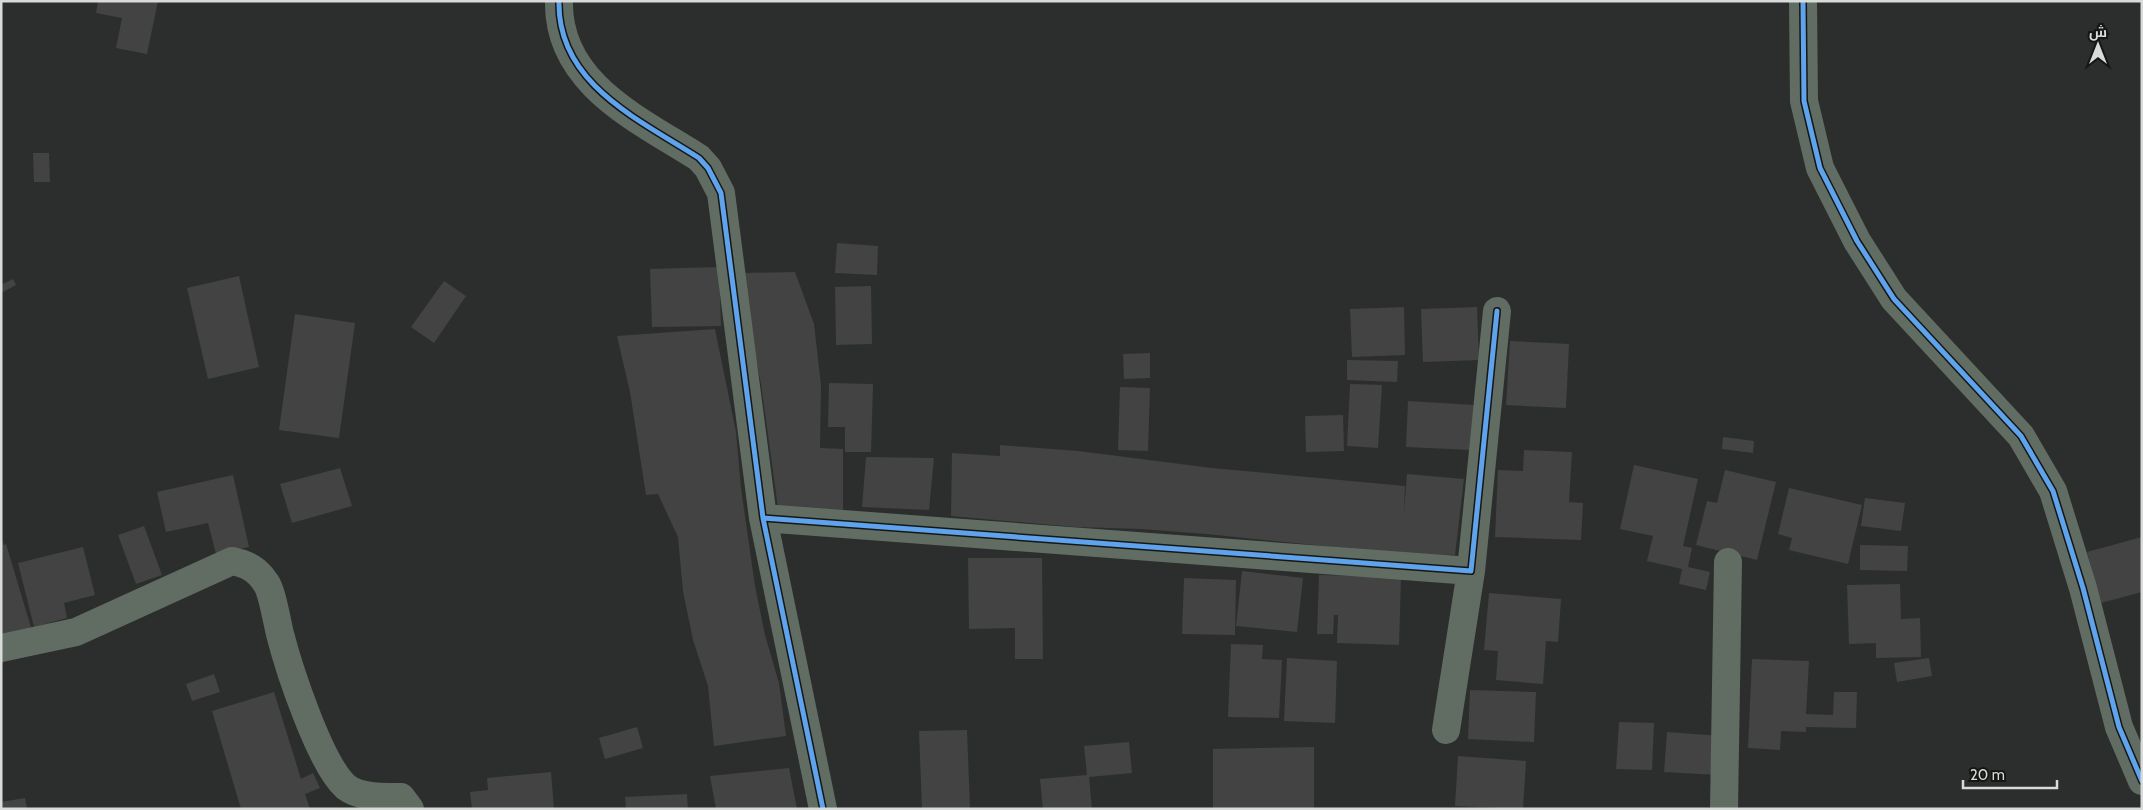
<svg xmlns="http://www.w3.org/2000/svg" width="2143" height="810" font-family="Cabin,Cairo,sans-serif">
	<rect width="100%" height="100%" fill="#2c2e2d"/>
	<path fill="#424342" d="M98,1h60l-11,53 -31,-6 6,-30 -26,-5z
		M33,153h16l1,29h-16z
		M837,243l41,3 -1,29 -42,-2z
		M719,267l2,59 -69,1 -2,-58z
		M795,272l19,52 7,61 -1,63 23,1v61l-65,-2 -17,-124 -11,-55 -6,-56z
		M239,276l20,91 -51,12 -21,-91z
		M13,279l3,6 -15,8v-8z
		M444,281l22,15 -32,47 -23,-16z
		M871,286l1,58 -36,1 -1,-58z
		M1404,307l1,48 -53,2 -2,-48z
		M1477,307l2,53 -56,2 -2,-53z
		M295,314l60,9 -16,115 -60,-8z
		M715,329l21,103 5,56 14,98 10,49 14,48 7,53 -72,10 -6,-60 -15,-46 -10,-49 -5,-54 -20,-43 -12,1 -16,-103 -13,-56z
		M1510,341l59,3 -3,64 -60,-3z
		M1150,353v25l-26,1 -1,-25z
		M1347,360l51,1 -1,21 -50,-2z
		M829,383l44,1 -2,68h-26v-25h-17z
		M1350,384l32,1 -4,63 -31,-2z
		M1120,387l30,1 -2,63 -30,-1z
		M1408,401l66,4 -2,45 -66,-3z
		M1343,415l1,36 -38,1 -1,-36z
		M1723,437l31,4 -1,12 -31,-4z
		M1000,445l78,6 134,17 193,18 -1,27 3,-39 57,5 -9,76 -52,-1 -197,-20 -65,-5 -65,-2 -125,-11 1,-63 48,3z
		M1524,450l48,2 -3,50 14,1 -2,37 -86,-3 3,-67 25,1z
		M866,457l68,1 -5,52 -67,-3z
		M1634,465l64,14 -15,67 9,2 -4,19 22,5 -4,18 -27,-6 3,-15 -35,-8 6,-25 -33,-7z
		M340,468l12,38 -60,17 -12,-39z
		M1725,470l51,12 -19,78 -61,-15 11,-44 10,2z
		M233,475l16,72 -33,7 -8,-31 -42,9 -9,-40z
		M1789,488l73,17 -14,59 -59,-14 3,-12 -14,-4z
		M1865,498l40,5 -4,28 -40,-5z
		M144,526l18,49 -26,9 -18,-49z
		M2142,537v55l-41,11 -14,-51z
		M1,538l3,7 2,-1 27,90 -32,10z
		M1860,545l48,1 -1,25 -47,-1z
		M83,547l12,48 -31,8 3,15 -33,9 -16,-64z
		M968,558h74l1,101h-28v-31l-46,1z
		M1242,571l61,7 -6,54 -61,-6z
		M1319,575l82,2 -2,68 -62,-2 1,-28h-4l-1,19h-16z
		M1184,578l52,2 -1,55 -53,-1z
		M1900,584l1,35 19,-1 1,39 -45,1v-15l-27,1 -2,-59z
		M1489,593l72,6 -3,43 -12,-1 -3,43 -47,-4 2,-29 -14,-1z
		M1231,644l32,1 -1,14 20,1 -3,58 -51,-1z
		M1287,658l50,3 -2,62 -51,-2z
		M1929,658l3,18 -35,6 -3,-19z
		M1752,659l57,2 -3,53 27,1 1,-23h23l-1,36 -50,-1v5l-25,-1 -1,19 -32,-2z
		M214,674l6,18 -28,9 -6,-17z
		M1470,690l66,2 -2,50 -66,-3z
		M274,692l27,87 12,-6 7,15 -15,6 5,15h-69l-29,-98z
		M1619,722l35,1 -2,47 -36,-1z
		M637,727l6,21 -38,11 -6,-21z
		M967,730l3,79h-48l-3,-78z
		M1667,732l54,4 -2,39 -55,-3z
		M1129,742l3,31 -43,4 3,32h-49l-3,-30 47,-4 -3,-29z
		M1314,747v62h-101v-60z
		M1458,756l68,5 -3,48 -68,-3z
		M789,768l8,41h-81l-6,-33z
		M551,772l3,37h-82l-2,-17 18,-2 -1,-12z
		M687,794l1,15h-62l-1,-12z
		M25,798l2,11h-24l-2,-7z"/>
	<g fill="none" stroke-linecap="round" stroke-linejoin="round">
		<path stroke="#616c63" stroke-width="28" d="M559,1c-2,83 81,119 140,157l9,10 13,25 42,325 60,291
			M1803,1l1,100 16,67 37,73 37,58 127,137 32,55 30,97 36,139 23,54
			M763,518l708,53 26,-260
			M1,648l75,-16 156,-71c15,3 25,8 34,22 6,8 11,39 14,51 9,35 40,130 66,153 14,11 39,10 55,10l9,12
			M1446,730l25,-159
			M1724,809l4,-247"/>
		<g stroke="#151715" stroke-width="8">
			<path id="cycleway" d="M559,1c-2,83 81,119 140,157l9,10 13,25 42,325 60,291
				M1803,1l1,100 16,67 37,73 37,58 127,137 32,55 30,97 36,139 23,54
				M763,518l708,53 26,-260"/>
		</g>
		<use href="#cycleway" stroke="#60a3ed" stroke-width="5"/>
	</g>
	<rect width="2143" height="810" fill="none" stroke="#d8dbd9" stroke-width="5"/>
	<g transform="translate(2098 45)" stroke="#151715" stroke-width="4" paint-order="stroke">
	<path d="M0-4L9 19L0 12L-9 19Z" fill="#d8dbd9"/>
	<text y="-8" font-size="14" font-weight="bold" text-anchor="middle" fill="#d8dbd9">ش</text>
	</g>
	<path d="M1963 780v8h94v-8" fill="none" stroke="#d8dbd9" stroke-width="2.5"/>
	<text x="1970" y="780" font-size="15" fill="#d8dbd9" stroke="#151715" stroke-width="4" paint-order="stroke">20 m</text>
</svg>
